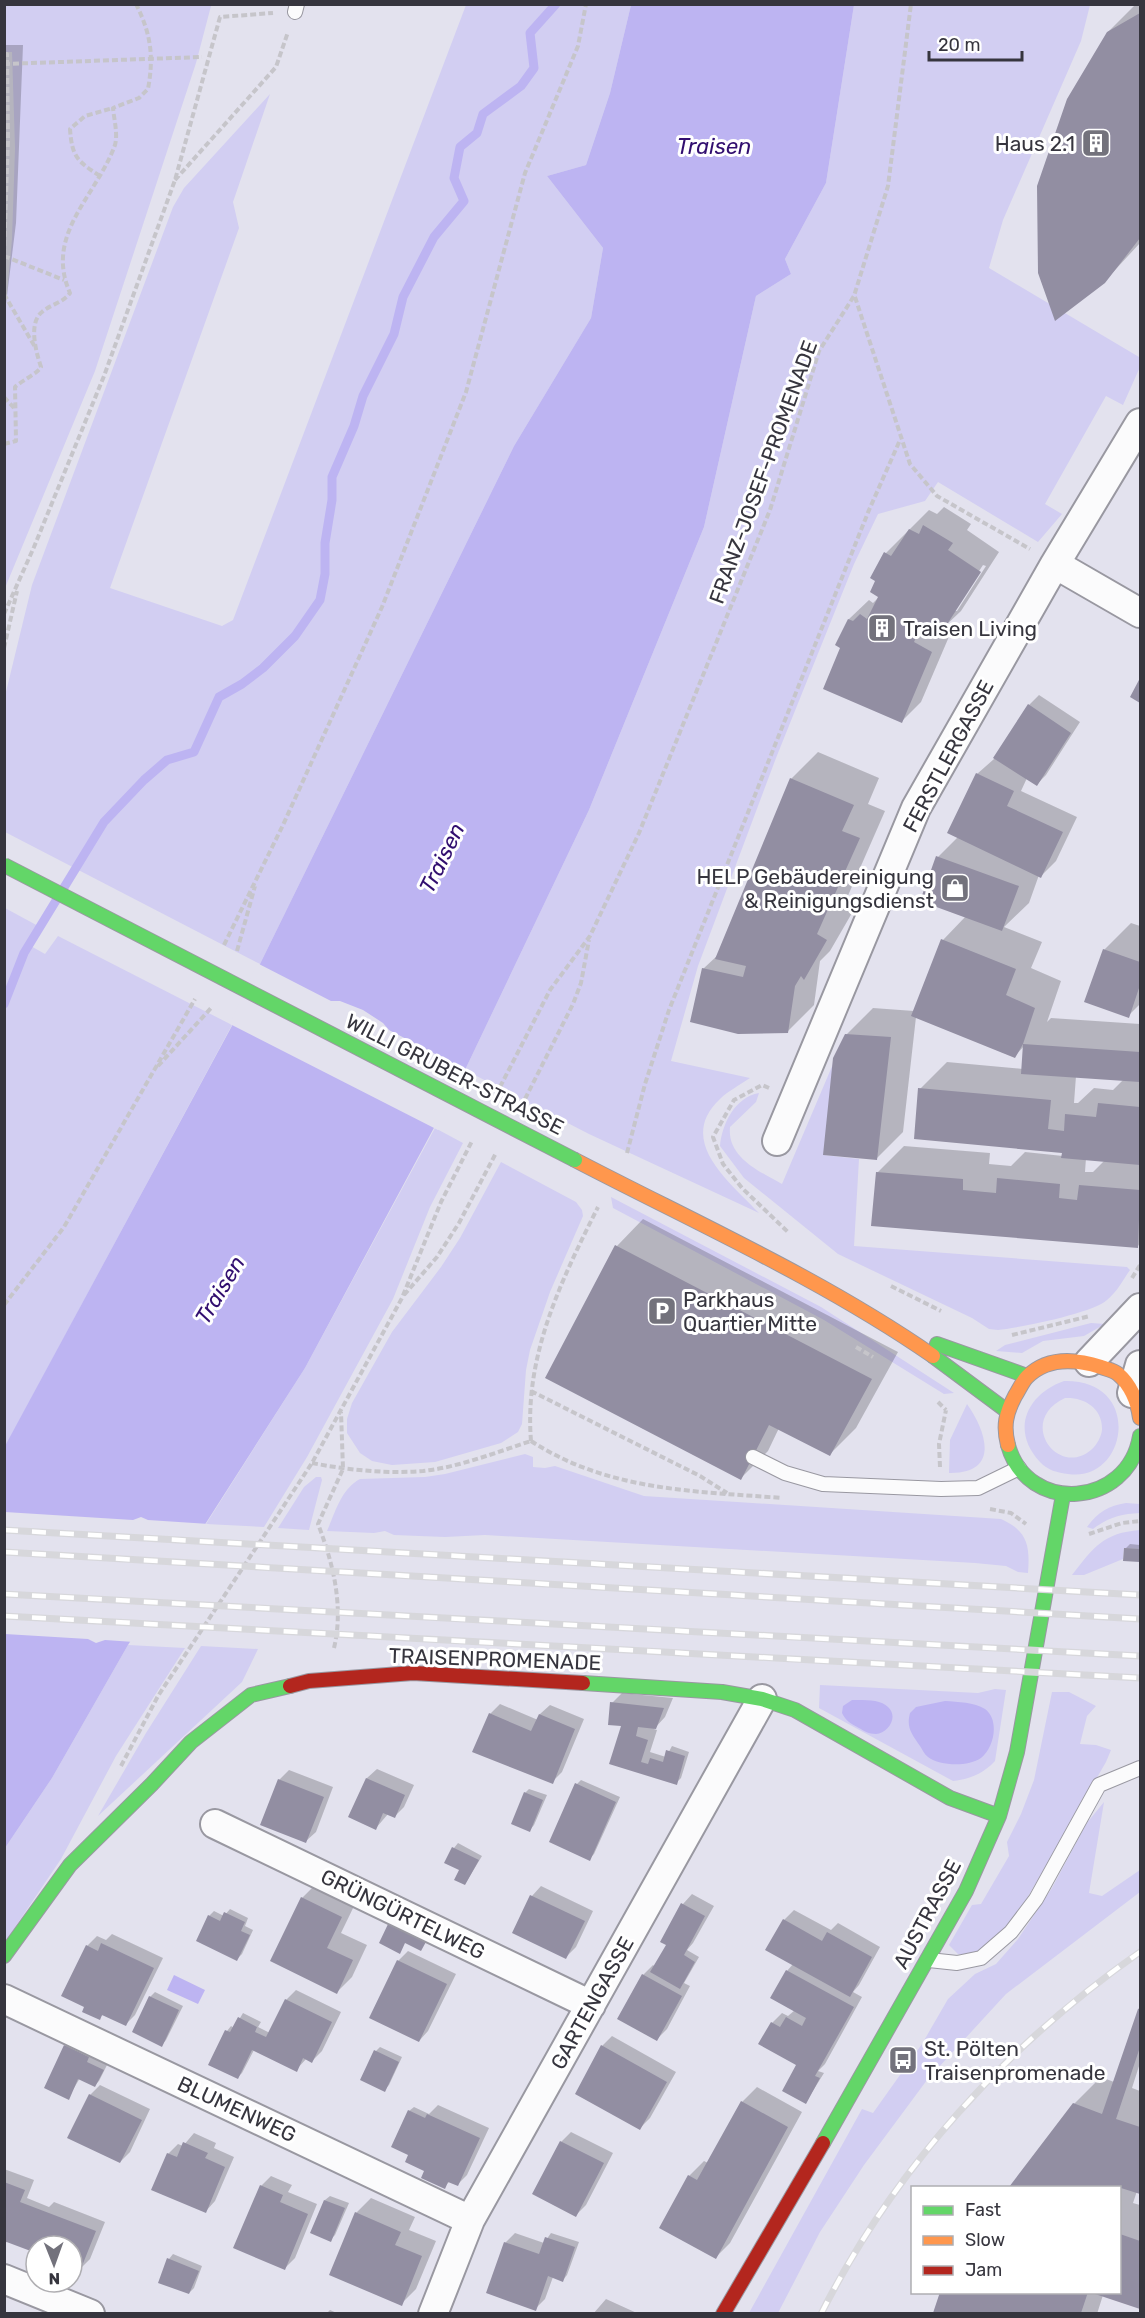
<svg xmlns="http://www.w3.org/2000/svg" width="1145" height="2318" font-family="Rubik,sans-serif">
	<rect width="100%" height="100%" fill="#e3e2ee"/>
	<path fill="#d2cef2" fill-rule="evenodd" d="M202,4l9,2 -15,57 -101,308 -90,217 -1,-262 8,-87 3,-91 -3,-96h-7v-47z
		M466,5h165l-21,88 -24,72 -39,11 56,72 -12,70 -77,128 -254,518 -255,-132v-136l27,-111 141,-378 11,-19 86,-94 -37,108 6,26 -129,360 112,38 11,-6z
		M854,5h236l-9,36 -78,179 -14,48 150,89 1,10 -17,38 -17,-9 -61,108 17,10 -24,28 -100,-60 -13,19 -47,13 -24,50 -78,194 -78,208 -27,95 79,17c-10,7 -22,13 -30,21 -45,42 11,84 39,114l-170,-79 -124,-64 124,-260 115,-283 52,-231 35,-22 -6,-15 41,-76z
		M5,908l35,19 -11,18 16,9 13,-18 174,89 -227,422z
		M833,1064l-9,91 35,4 -5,87 273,21 3,3c-7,10 -13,22 -23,30 -14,13 -88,28 -109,30l-9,-1 -17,-11 -134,-64 -94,-76 -24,-32c2,-22 15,-49 39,-53l-3,9 -26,25c-3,30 29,44 52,57z
		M435,1128l28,15 -33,64 -37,92 -86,158 -43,70 -58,-3 99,-156z
		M501,1162l75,40 6,8 1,6 -33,76 -20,58 -4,20 -4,54 -4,8 -17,11 -66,19 -43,3 -20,-4 -12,-8 -13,-20v-14l5,-16 40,-71 49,-65 19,-29z
		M611,1197l210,110 133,86 -10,1 -120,-74 -211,-112z
		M1091,1323l14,1 -21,12 -41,5 -21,12 -26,-2 9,-6z
		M1064,1381c80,-2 64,102 4,93 -10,-1 -21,-4 -28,-12 -30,-32 -13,-68 24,-81zM1065,1398c19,-1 38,10 37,32 -1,7 -5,15 -11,20 -33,28 -75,-29 -26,-52z
		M967,1404c20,28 33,70 -18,69l1,-33z
		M525,1454l8,3v10l12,1 10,-2 89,30 357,23c27,12 29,27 27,54l-10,-1 -12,-6 -31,-3 -490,-28 -40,2 -51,-2 -9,-4 -11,2 -47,-2c8,-18 14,-42 33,-52l65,-2 20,-3z
		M316,1477h5l1,3 -13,50 -31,-2 26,-41z
		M1126,1503l14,1v9c-19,1 -31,4 -47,16l-6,-2c11,-15 21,-21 39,-24z
		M1140,1530v19l-16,-1 -1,11 -39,16h-12c22,-28 31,-42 68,-45z
		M128,1645l57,3 -69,108 -55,103 -56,83v-94l47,-70z
		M201,1646l57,3 -16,33 -144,134 48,-83z
		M820,1685l158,8 17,-4 11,1 -11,71c-12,13 -25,18 -42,20l-134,-73z
		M1052,1692h17l27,14 -9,10 -7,28 16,1 15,5 -5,12 -87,150 -9,13 -34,30 -18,-1 -9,-9 23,-40 9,-1 28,-48 -2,-14 14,-28 13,-34z
		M1104,1802l-15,91 13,3 38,-26v22l-134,102 -79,86 -63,85 -44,67 -42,81h-29l113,-204 11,4 49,-69 26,-45 27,-25 21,-10 22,-25 34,-51 34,-64z"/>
	<path fill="#bdb4f2" d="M631,5h223l-28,178 -41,76 6,15 -35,22 -52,231 -115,283 -124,260 -160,298 -177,277 -76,133 -47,70v-402l235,-435 20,-47 254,-518 77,-128 12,-70 -56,-72 39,-11 24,-72z
		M852,1700c10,0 29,-1 36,7 11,10 0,26 -12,27 -7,0 -12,-3 -17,-6 -9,-5 -13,-7 -17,-15l1,-7z
		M945,1701c13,1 29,1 40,8 15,11 9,39 -4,49 -13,9 -41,8 -53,-1 -4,-3 -6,-8 -8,-11 -8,-12 -14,-18 -10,-33l6,-6z
		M174,1975l31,15 -7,14 -31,-14z"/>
	<path fill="#e3e2ee" d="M257,963l74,38h9l23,9 20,13 6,7 79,41 -30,59 -208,-106z
		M5,1512l128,8 8,-3 7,3 61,4 -75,118 -29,-2 -9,3 -8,-4 -83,-5z"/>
	<path fill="#0003" fill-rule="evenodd" d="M1140,4v239l-36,39 4,-250 27,-27z
		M4,45h19l-7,178 -12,97z
		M944,507l27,17 -4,6 32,22 -38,59 -18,17 8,4 -30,70 -19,19 -61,-74 -4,-2 12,-26 20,-19 4,3 6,-6 -2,-16 -5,-4 14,-24 43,-43 8,4zM983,565l3,1 -29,45h-4z
		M1039,695l41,27 -34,53 -9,9 -10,-6 -6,13 56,26 -21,44 -15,15 -2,-1 -10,28 -25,24 38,15 -11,26 30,13 -14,41 4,-4 89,6v219l-2,3 -261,-73 27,-27 86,7 -1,11 22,2 14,-14 38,4v-4l-143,-63 27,-27 76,7 1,-23 -9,10 -99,-39 -13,115 -27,27 -30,-124 27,-27 41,3 29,-71 23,-24 -28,-59 20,-20 19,-63 17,-15 35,-54zM1076,1076l48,3 -11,11 -19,-2 -16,15h-4zM1086,1158l19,2 -12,12h-8z
		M818,752l61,26 -11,26 17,7 -42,96 9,6 -22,38 -10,10 -6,44 -27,27 -84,-63 16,-15 72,-175z
		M1131,923l9,3v78l-12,12 -24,-66z
		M643,1219l255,133 -42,76 -26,26 -51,-26 -11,23 -27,27 -124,-232z
		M1130,1544l10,1v15h-15v-11z
		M622,1693l51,5 -8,19 -11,12 3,1 -7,22 16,5 6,-11 17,6 -8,26 -5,5 -65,-20 12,-38 -11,-22z
		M500,1704l38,16 2,-6 10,-9 34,14 -22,53 -10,10 -62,-68z
		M377,1769l37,16 -10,22 -10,10 -6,-3 -12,14 -26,-12 17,-38z
		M289,1770l44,17 -17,45 -10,9 -27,-61z
		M581,1780l39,17 -26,57 -5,5 -12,-75z
		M529,1789l18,6 -13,30 -4,5 -5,-37z
		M458,1843l24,13 -17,28 -11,-36z
		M317,1883l39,19 -15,31 26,12 -15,32 -15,15 -35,-94z
		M541,1886l52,25 -17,36 -10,10 -52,-25 18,-36z
		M692,1894l22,12 -21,37 -6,7 12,7 -15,26 6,3 -23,43 -10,10 -14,-64 10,-10 2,2 13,-23 -6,-3 21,-37z
		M230,1909l18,9 -3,8 8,4 -11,24 -5,5 -28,-43 5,-5 10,5z
		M794,1910l37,20 7,-7 42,24 -21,38 -6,7 9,5 -37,67 -7,7 6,2 -18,29 -9,-36 -25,-43 10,-10 6,3 7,-6 -8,-39 6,-7 -9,-44z
		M112,1934l51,24 -28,57 -9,9 -22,-10 -5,4 -12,-72 10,-10 9,4z
		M408,1951l48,23 -28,57 -9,10 -21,-80z
		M296,1990l45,22 -19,39 -10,10 -5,-3 -11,12 -42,-20 -12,23 -4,4 -28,-13 17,-33 4,-5 3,2 9,-15 18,9 -3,5 12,6 16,-33z
		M155,1992l28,14 -17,34 -4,5 -12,-48z
		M1140,2008v55l-8,25 8,3v102l-3,-2 -4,12 7,2v103l-37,-13 -6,19h-163l8,-22h178v-104h-109l63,-84 27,-27 13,5z
		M612,2036l64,36 -26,46 -10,10 -38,-82z
		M70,2041l23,11 -2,5 16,8 -8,16 -4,4 -15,-7 -12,20 -22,-11 20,-41z
		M380,2047l22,10 -13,28 -5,5 -8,-39z
		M100,2085l50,24 -20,43 -10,10 -30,-67z
		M757,2087l45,25 -72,131 -15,15 -26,-82 15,-15 4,2 34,-61z
		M438,2105l51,23 -22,47 -10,10 -7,-4 -6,6 -34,-33 -1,-43 5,-4 15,7z
		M571,2132l42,21 -27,52 -10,10 -42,-21 27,-52z
		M194,2133l22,10 -2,5 20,9 -19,44 -9,10 -38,-57 10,-10 5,2z
		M4,2169l30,11 -7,18 22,9 5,-5 51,20 -15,37 -10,10 -8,-3v-20h-36v6l-28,-11 -4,3z
		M271,2176l21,9 -4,7 29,12 -22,54 -10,10 -24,-82z
		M330,2196l19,7 -14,32 -5,5 -5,-40z
		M371,2198l44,19 -6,13 27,11 -20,48 -15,15 -45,-91z
		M515,2233l29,10 7,-10 28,9 -12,33 -4,5 -10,-3 -8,22 -10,10 -30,-66z
		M173,2254l29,12 -8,22 -5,5 -20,-34z
		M606,2299l33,15h-46z
		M330,2310l9,4h-13z"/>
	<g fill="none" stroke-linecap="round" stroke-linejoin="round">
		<path stroke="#bdb4f2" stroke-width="9" d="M4,1004l20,-51 80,-131 40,-42 23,-20 27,-8 25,-55 23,-13 21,-16 32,-32 25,-36 5,-26v-31l7,-43v-23l22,-51 9,-30 31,-62 9,-37 31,-60 30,-36 -10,-23 6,-31 17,-14 6,-19 38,-28 13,-18 -4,-35 26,-29"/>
	</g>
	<path fill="#928ea2" d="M1140,13v225l-35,45 -50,38 -17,-48 -1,-87 30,-87 40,-67z
		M923,525l30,18 -5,7 33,22 -39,60 -20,-9 -8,19 18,10 -30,71 -79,-34 17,-41 -5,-3 13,-26 5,2 7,-7 7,5 11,-22 -8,-5 5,-11 -5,-3 14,-26 7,4 18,-27 10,5z
		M1140,678v25l-10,-6z
		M1028,704l43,29 -34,53 -44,-28z
		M976,773l38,18 -7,15 56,26 -22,46 -94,-45z
		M790,778l64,27 -12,26 18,7 -43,96 10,6 -23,40 -3,-4 -6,10 -7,47 -50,1 -48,-12 12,-54 41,9 3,-11 -31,-7z
		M936,856l83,30 -17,45 -82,-30z
		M941,939l75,30 -10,26 29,13 -12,36 117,8v30l-119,-8 2,-30 -8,14 -104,-42z
		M1103,949l37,13v23l-11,33 -45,-16z
		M845,1034l46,3 -14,123 -54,-5 10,-97z
		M918,1088l133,12 -3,29 16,2 1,-17 31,3 2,-14 42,4v58l-79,-7 1,-5 -148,-14z
		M876,1172l87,7v11l33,3 1,-15 63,6 -1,14 18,2 2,-15 61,5 -2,58 -267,-22z
		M615,1245l257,134 -42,77 -61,-31 -28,55 -196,-102z
		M1124,1548l16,1v13l-17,-1z
		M610,1702l54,6 -8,21 -18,-2 -2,9 12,4 -7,22 7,2 2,-6 13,4 3,-12 19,6 -8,29 -68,-21 12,-38 -13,-1z
		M489,1713l42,18 8,-17 36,15 -22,55 -81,-32z
		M366,1778l39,17 -10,23 -12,-5 -7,17 -28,-13z
		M278,1779l46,18 -18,46 -46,-18z
		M575,1783l41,19 -26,59 -41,-19z
		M524,1792l19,8 -13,32 -19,-8z
		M452,1847l27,13 -14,25 -11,-5 5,-10 -15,-7z
		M530,1895l55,26 -19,38 -54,-26z
		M301,1897l41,20 -15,31 26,12 -16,34 -67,-33z
		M681,1903l24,13 -21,39 11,7 -15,27 -30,-17 16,-27 -6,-3z
		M224,1912l21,10 -4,9 9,4 -13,26 -41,-20 12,-26 12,6z
		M783,1919l39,22 5,-9 45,25 -22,40 -85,-47z
		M389,1922l38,18 -6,11 -16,-8 -5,11 -21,-11z
		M101,1943l53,25 -28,58 -24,-11 -2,5 -18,-8 2,-5 -23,-11 25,-51 12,6z
		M397,1960l50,24 -28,58 -50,-24z
		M786,1970l68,37 -39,69 5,2 -14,26 -24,-13 14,-26 -38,-21 13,-22 9,5 6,-10 16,9 4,-8 -36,-20z
		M642,1974l40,22 -25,45 -40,-22z
		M149,1996l30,14 -17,37 -30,-15z
		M285,1999l47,23 -20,41 -9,-5 -6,14 -45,-22 -14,29 -30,-14 17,-35 5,2 8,-15 19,10 -2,5 11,5z
		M1140,2008v39l-24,72 24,8v67l-19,-6 -1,4 -1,-5h-110l64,-84 29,11 36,-105z
		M64,2045l25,12 -2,5 17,8 -9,17 -17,-8 -9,21 -25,-12z
		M601,2045l66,37 -27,48 -65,-36z
		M374,2050l25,12 -14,30 -25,-12z
		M89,2094l53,26 -22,43 -53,-25z
		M741,2101l47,26 -72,132 -57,-31 29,-53 9,5z
		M408,2110l17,8 2,-4 53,24 -22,48 -10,-4 -3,7 -24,-11 3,-7 -19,-9 3,-7 -17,-8z
		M560,2141l44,22 -28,54 -44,-23z
		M183,2142l25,11 -3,5 20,9 -19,46 -55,-23 16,-37 10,4z
		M4,2182l21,8 -5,12 76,29 -16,40 -8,-4v-21h-36v7l-32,-12z
		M260,2185l23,10 -3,7 28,12 -23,56 -52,-22z
		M324,2200l21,8 -14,34 -21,-9z
		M355,2212l46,20 -6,13 27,11 -20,50 -73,-31z
		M1120,2234l20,7v68l-48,-16 28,-1z
		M545,2237l30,10 -12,35 -15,-6 -12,35 -50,-18 18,-51 35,12z
		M167,2258l32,13 -10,23 -31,-11z
		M940,2292h148l-7,21h-148z"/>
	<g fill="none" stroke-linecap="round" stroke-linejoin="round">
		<g stroke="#9998a1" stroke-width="16">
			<path id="lane" d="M295,12l2,-8
				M753,1457l32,16 38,11 118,5 37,-1 41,-20
				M929,1960l28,3 24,-5 30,-26 25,-33 63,-114 41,-17"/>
		</g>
		<g stroke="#9998a1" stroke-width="32">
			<path id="street" d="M1055,564l85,49
				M777,1141l139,-333 139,-244 85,-141
				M1089,1362l51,-54
				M1132,1393l8,-28
				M215,1824l376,181
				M4,1999l466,221
				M4,2279l86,35
				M433,2314l37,-94 292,-521"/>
		</g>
		<g stroke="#9998a1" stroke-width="16">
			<path id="fast" d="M937,1344l90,32
				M933,1356l74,55
				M1008,1445c19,70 120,63 132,-9
				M583,1683l139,9 40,7 33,11 155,88 49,18
				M4,1956l66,-91 82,-81 39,-42 60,-47 39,-9
				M823,2143l143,-252 33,-75 18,-64 46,-257"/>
		</g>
		<g stroke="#9998a1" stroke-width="16">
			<path id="slow" d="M575,1160c119,62 247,119 358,196
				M1008,1445c-5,-19 -2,-32 7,-49 4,-6 7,-14 12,-19 20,-20 49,-18 74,-10 5,2 12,3 17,7 12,10 20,28 22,44"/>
		</g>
		<g stroke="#9998a1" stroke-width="16">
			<path id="jam" d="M290,1686l19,-5 104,-8 170,10
				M723,2314l100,-171"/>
		</g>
		<path stroke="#c6c5ca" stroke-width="4" stroke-dasharray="6 3" stroke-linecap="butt" d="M4,54h3l1,85 -4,116
			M100,176c-23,-15 -28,-19 -30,-47l15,-13 28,-8
			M175,180l101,-113 12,-35
			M4,256l60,24
			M4,294l31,53
			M855,297l55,167 27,32 93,53
			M4,397l10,11
			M4,444l12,-3 -1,-54c8,-7 23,-14 26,-20 -5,-15 -13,-44 1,-55 9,-8 21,-9 28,-19 -26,-59 26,-96 45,-148 3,-11 -1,-26 -2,-37l26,-10 9,-9c6,-33 3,-55 -12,-85
			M4,614l30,-67 70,-171 71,-196 45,-163 53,-4
			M4,648l13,-57
			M224,945l59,-120 99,-218 84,-215 59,-219 53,-127 8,-42
			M237,951l18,-65
			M158,1066l54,-59
			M500,1087l50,-97 40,-54 49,-103 131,-323 49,-159 35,-55 34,-110 23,-182
			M769,1088l-7,-3 -28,15 -21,37 10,27 19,24 47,45
			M525,1099l48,-95 8,-21 8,-43
			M627,1153l18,-69 24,-74 200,-500 31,-70
			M1132,1278l8,-13
			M891,1286l50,25
			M404,1295l33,-38 22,-34 37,-70
			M4,1305l60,-78 131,-228
			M1012,1335l78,-19
			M856,1347l17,10
			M531,1391l169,85 27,17
			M938,1402l8,8
			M531,1441c77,50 162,50 251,57
			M531,1441c-7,-85 30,-160 67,-234
			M312,1463c36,7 74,11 111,8 37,-4 74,-19 108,-30
			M940,1467l-1,-23 7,-34
			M990,1509l21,4 15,11
			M1089,1534l33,-11 18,-2
			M334,1648c10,-42 -1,-85 -16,-124l25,-55 -2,-57
			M121,1766l37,-70 154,-233 90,-165 39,-96 31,-61"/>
		<use href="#lane" stroke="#fbfbfc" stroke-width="14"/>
		<use href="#street" stroke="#fbfbfc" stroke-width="28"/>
		<use href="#fast" stroke="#63d668" stroke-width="14"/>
		<use href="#slow" stroke="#ff974d" stroke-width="14"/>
		<use href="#jam" stroke="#b3261e" stroke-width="14"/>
		<g stroke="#d7d7db" stroke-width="7">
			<path id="rail" d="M4,1530l1136,65
				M4,1552l1136,67
				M4,1594l1136,62
				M4,1616l1136,62
				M821,2314c74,-147 186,-269 319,-362"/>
		</g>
		<use href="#rail" stroke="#fff" stroke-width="4.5" stroke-dasharray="14" stroke-linecap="butt"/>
		<g stroke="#9998a1" stroke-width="16" stroke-linecap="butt">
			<path id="fast-bridge" d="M4,865l571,295"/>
		</g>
		<path stroke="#c6c5ca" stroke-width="4" stroke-dasharray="6 3" stroke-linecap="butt" d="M4,64l198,-7"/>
		<use href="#fast-bridge" stroke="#63d668" stroke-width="14"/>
	</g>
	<defs>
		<g id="building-square" transform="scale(1.5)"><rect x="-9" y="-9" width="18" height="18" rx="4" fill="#73727c" stroke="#fff"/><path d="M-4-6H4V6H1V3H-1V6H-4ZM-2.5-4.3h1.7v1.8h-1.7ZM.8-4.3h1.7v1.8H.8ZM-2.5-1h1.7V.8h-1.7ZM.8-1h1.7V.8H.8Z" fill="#fff"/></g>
		<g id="shop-square" transform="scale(1.5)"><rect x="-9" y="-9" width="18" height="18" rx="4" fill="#73727c" stroke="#fff"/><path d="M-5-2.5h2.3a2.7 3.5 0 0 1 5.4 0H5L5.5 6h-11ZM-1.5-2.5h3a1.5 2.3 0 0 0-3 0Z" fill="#fff"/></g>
		<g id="parking-square" transform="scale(1.5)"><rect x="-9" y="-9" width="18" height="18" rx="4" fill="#73727c" stroke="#fff"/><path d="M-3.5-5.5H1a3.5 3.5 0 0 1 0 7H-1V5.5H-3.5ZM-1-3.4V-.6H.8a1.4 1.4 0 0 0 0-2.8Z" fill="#fff"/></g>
		<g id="bus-square" transform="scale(1.5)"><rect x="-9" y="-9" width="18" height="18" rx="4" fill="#73727c" stroke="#fff"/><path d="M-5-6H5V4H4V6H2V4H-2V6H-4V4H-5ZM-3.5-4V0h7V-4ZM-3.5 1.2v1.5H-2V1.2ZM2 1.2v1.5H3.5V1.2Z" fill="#fff"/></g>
	</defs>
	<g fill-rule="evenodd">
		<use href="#building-square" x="1096" y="143"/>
		<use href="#building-square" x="882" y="628"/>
		<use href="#shop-square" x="955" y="888"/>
		<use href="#parking-square" x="662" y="1311"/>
		<use href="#bus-square" x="903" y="2060"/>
	</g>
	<g text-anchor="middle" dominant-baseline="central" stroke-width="6" stroke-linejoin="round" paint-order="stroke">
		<g font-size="21" fill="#36353e" stroke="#fff" text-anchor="start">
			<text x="1075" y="143" text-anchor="end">Haus 2.1</text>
			<text x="903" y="628">Traisen Living</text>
			<text x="934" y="876" text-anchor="end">HELP Gebäudereinigung<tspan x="934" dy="24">&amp; Reinigungsdienst</tspan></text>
			<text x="683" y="1299">Parkhaus<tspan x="683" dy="24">Quartier Mitte</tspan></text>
			<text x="924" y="2048">St. Pölten<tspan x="924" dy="24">Traisenpromenade</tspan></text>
		</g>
		<g font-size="21" fill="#36353e" stroke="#fff">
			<text transform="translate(763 472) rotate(-70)">FRANZ-JOSEF-PROMENADE</text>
			<text transform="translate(948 756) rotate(-62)">FERSTLERGASSE</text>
			<text transform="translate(455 1074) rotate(27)">WILLI GRUBER-STRASSE</text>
			<text transform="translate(495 1659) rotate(2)">TRAISENPROMENADE</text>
			<text transform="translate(403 1914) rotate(26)">GRÜNGÜRTELWEG</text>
			<text transform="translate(927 1914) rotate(-62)">AUSTRASSE</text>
			<text transform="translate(592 2003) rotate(-61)">GARTENGASSE</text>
			<text transform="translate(237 2109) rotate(25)">BLUMENWEG</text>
		</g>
		<g font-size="22" font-style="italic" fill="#310e6f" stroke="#fff">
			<text x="714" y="146">Traisen</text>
			<text transform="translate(442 858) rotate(-64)">Traisen</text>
			<text transform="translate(220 1290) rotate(-59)">Traisen</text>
		</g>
	</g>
	<rect width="1145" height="2318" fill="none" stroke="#36353e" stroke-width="12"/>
	<rect x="911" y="2186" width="210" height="108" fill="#ffffff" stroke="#afaeb2" stroke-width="1.5"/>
	<rect x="923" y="2206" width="30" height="9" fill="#63d668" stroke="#afaeb2" stroke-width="1.5"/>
	<text x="965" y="2216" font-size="18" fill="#36353e">Fast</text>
	<rect x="923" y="2236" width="30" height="9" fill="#ff974d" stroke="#afaeb2" stroke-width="1.5"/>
	<text x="965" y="2246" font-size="18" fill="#36353e">Slow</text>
	<rect x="923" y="2266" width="30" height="9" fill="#b3261e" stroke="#afaeb2" stroke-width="1.5"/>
	<text x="965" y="2276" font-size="18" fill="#36353e">Jam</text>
	<g transform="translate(54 2264) rotate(179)"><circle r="28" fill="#ffffff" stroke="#afaeb2" stroke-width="1.5"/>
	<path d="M0-4.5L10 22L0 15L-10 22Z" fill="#73727c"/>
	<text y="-9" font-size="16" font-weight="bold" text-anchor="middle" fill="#36353e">N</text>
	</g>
	<path d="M929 51v9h93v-9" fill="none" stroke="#36353e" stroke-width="3"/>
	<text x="938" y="51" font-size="18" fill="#36353e" stroke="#ffffff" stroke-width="4.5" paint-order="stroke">20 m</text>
</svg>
